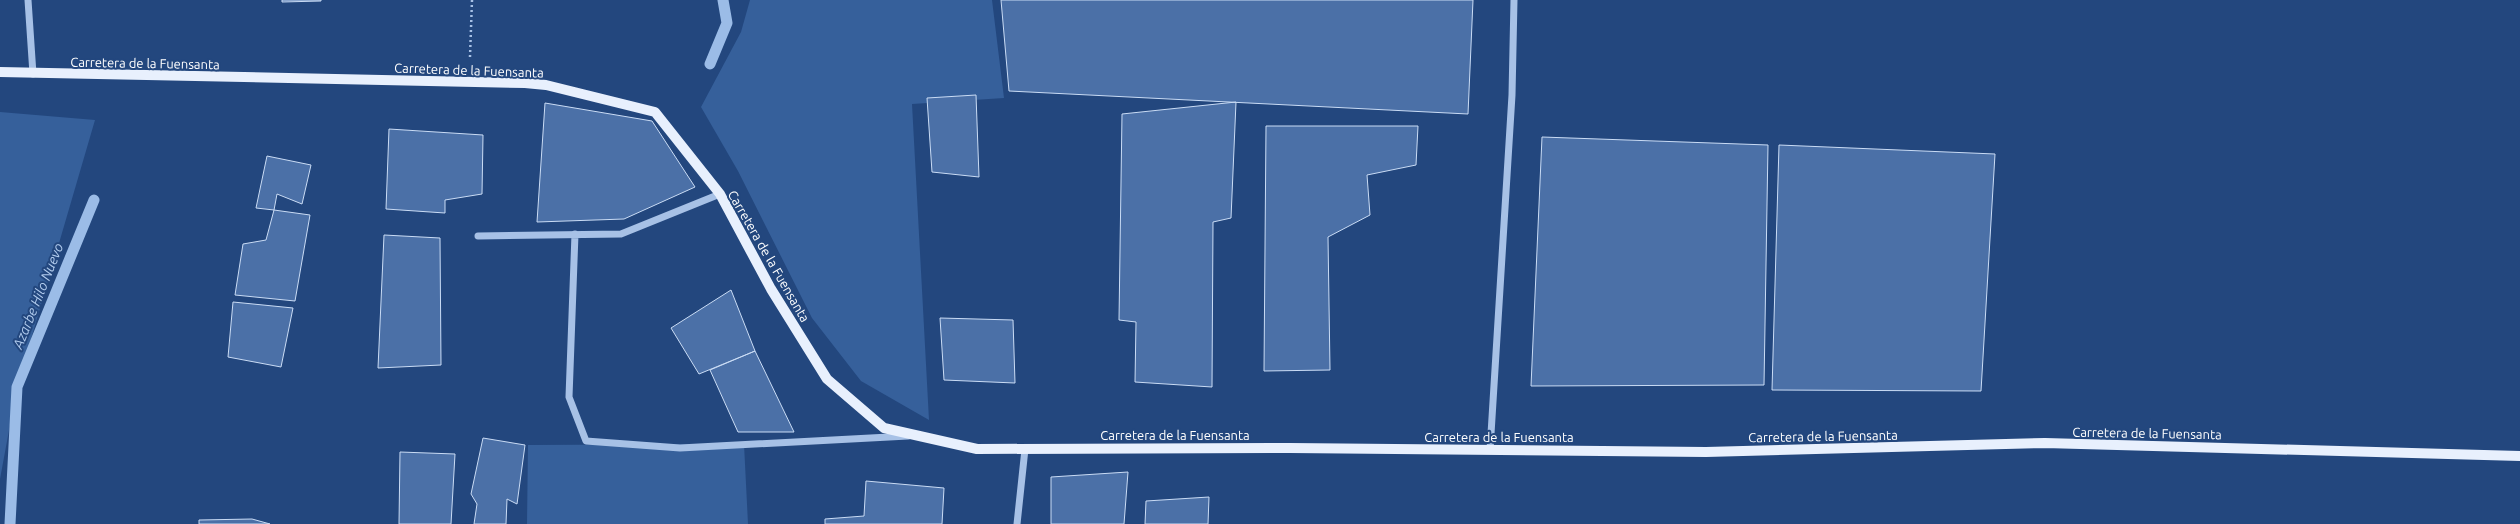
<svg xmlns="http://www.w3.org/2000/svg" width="2520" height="524" font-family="Ubuntu,sans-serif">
	<rect width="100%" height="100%" fill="#23477e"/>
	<path fill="#36609b" d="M750,0h242l12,98 -92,6 17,316 -68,-39 -49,-63 -74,-147 -37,-64 40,-75z
		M0,112l95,8 -78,267 -17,92z
		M744,444l4,80h-221l1,-79z"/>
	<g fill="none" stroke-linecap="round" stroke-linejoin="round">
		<path stroke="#9bbce7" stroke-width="11" d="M710,64l17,-41 -4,-23
			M10,524l7,-137 77,-187"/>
	</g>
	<path fill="#4b70a7" stroke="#cadcf5" d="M282,0h39v1l-39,1z
		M1001,0h472l-5,114 -459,-23z
		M976,95l3,82 -47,-5 -5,-74z
		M1236,102l-5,116 -18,4 -1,165 -77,-5 1,-60 -17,-2 3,-206z
		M545,103l107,18 43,66 -71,32 -87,3z
		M1266,126h152l-2,39 -49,10 3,40 -42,22 2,133 -66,1z
		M389,129l94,6 -1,59 -37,6v13l-59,-4z
		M1542,137l226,8 -4,240 -233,1z
		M1779,145l216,9 -14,237 -209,-1z
		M267,156l44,9 -9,39 -25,-10 -3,16 -18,-2z
		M274,210l36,5 -15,86 -60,-6 8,-51 23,-4z
		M384,235l56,3 1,127 -63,3z
		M731,290l24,61 -56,23 -28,-46z
		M233,302l60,6 -12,59 -53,-10z
		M940,318l73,2 2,63 -71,-3z
		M755,351l39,81h-56l-28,-62z
		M483,438l42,7 -8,59 -10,-5 -1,25h-32l3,-20 -6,-10z
		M400,452l55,2 -4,70h-52z
		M1128,472l-4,52h-73v-47z
		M866,481l78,7 -2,36h-117v-5l39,-3z
		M1209,497l-1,27h-63l1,-23z
		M252,519l18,5h-71v-4z"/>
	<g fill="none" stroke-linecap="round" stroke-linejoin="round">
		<path stroke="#a7c1e6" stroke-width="2.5" stroke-dasharray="2 3" stroke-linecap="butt" d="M470,57l2,-57"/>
		<path stroke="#a7c1e6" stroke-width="7" d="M28,0l5,74
			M575,234l-6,163 17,44 94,7 228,-12
			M478,236l143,-2 99,-40
			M1490,450l22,-355 2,-95
			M1017,524l8,-75"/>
		<path stroke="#e8f0fd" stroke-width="10" d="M0,72l525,11 21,2 109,27 65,82 51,95 56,90 57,49 93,21 313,-1 416,4 339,-9 475,13"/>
	</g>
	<g text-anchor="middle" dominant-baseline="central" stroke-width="4" stroke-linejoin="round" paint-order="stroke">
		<g font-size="13" fill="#fff" stroke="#23477e">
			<text transform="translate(145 63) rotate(1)">Carretera de la Fuensanta</text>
			<text transform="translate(469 70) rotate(2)">Carretera de la Fuensanta</text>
			<text transform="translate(769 256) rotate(60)">Carretera de la Fuensanta</text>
			<text transform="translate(2147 433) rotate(1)">Carretera de la Fuensanta</text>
			<text x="1175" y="435">Carretera de la Fuensanta</text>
			<text transform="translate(1823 436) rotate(-1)">Carretera de la Fuensanta</text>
			<text x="1499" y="437">Carretera de la Fuensanta</text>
		</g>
		<g font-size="14" font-style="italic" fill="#b2ccee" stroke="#23477e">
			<text transform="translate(38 296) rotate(-68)">Azarbe Hilo Nuevo</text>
		</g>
	</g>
</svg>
